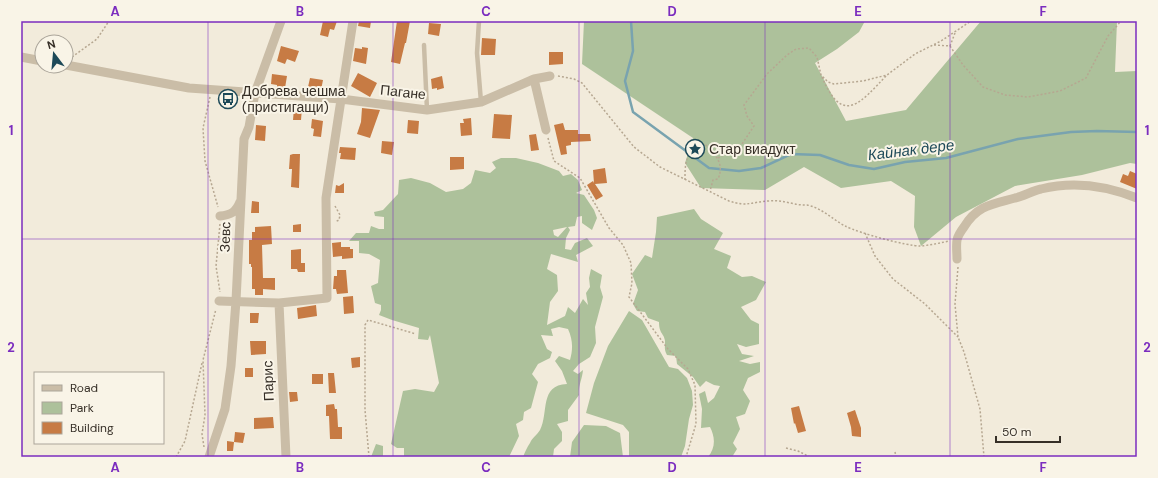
<svg xmlns="http://www.w3.org/2000/svg" width="1158" height="478" font-family="'DM Sans',sans-serif">
	<rect width="100%" height="100%" fill="#f2ebdb"/>
	<path fill="#adc19b" fill-rule="evenodd" d="M584,21h281l-6,11 -22,17 -22,14 31,58 60,-11 75,-89h136l-2,51 22,-1v93l-7,-1 -48,12 -67,11 -59,31 -35,29 -7,-19 1,-31 -24,-15 -50,7 -37,-21 -39,23 -64,-2 -16,-25 8,-25 -111,-74z
		M501,158h15l22,5 21,8 4,5 8,-2 7,6 4,10 -6,3 8,2 10,15 3,8 -5,12 -10,-7v-7l-5,1 -2,9 -7,1 2,3 -4,8 -1,11 6,1 4,-7 12,-5 6,8 -17,9 2,7 -27,-8 -4,15 10,6 1,16 -8,11 -3,23 18,-9 3,-9 7,6 8,-14 5,6 -2,-12 4,-6 -1,-9 2,-9 11,6 -2,12 3,10 -8,30 1,16 -6,14 -11,7 -6,7 5,3 5,-4c-1,10 -5,16 -4,25l-11,15v11l-11,3 5,8v9l-8,8 -1,8h-30c2,-5 4,-10 7,-14 2,-5 7,-8 10,-13 9,-17 -1,-45 27,-46l-5,-13 -7,-10 4,-5 11,4c3,-11 3,-20 -2,-31l-9,-2 -8,2 2,7 -12,-1 6,14 5,3 -2,6 -12,6 -6,10 6,8 -7,26 -7,4 -1,8 -7,4 3,12 -10,21h-108l3,-1v-8h-7l-6,-4 12,-53 12,-2 19,3 5,-9 -9,-48 -2,5 -10,-1 1,-11 -27,-8 -13,-5 2,-5v-5l-6,-2 -4,-17 7,-3 2,-23 -11,-6 -10,-1v-12h-10l7,-8h13l2,-7 8,3h5v-12l-9,-1 -1,-4 9,-2 15,-16 1,-14 12,-2 19,5 16,9 17,-3 8,-6 4,-13 15,3 6,-5 -4,-6zM567,227l-9,10 -4,-2 -1,-5z
		M694,209l7,10 22,14 -9,16 17,7 -4,12 15,9 10,-1 14,6 -10,18 -15,7 10,13 8,4v20l-13,3 -9,-3 5,10 12,2 -15,5 11,3 10,-2v10l-12,6 -5,12 7,11 -5,13 -9,3 4,12 -7,14 4,6 -5,8h-24c8,-10 7,-20 2,-30l-9,1 1,-19 -3,-15 6,-3 3,12 6,-5 6,-12 -6,-1 -8,-4 -6,6 -7,-10 -16,-13 -1,-8 -9,-1c-3,-5 -2,-8 -2,-14 -1,-8 -6,-7 -6,-19l-11,-4 -3,-6 -8,-1 -4,-7 5,-14 -6,-16 13,-19 7,3 4,-26 1,-15z
		M629,311l13,9 27,47 9,2 9,9 5,13 1,14 -4,14 -4,27 -4,11h-52v-25l-6,-7 -37,-12 8,-30 14,-37z
		M584,425l22,1 14,7 3,24h-53l2,-15z
		M376,444l7,2v11h-12z"/>
	<g fill="none" stroke-linecap="round" stroke-linejoin="round">
		<path stroke="#79a3af" stroke-width="2.5" d="M631,21l2,30 -8,30 8,31 76,56 30,3 22,-3 30,-14 29,1 29,10 25,4 31,-7 41,-4 72,-19 53,-7 26,-1 40,1"/>
	</g>
	<path fill="#c77b44" d="M323,21h14l-3,9 -4,-1 -2,8 -8,-2z
		M359,21h12l-1,7 -12,-2z
		M397,21h13l-4,22h-1l-5,21 -9,-2z
		M429,23l12,1 -2,12 -11,-2z
		M482,38l14,1 -1,16h-14z
		M281,46l18,5 -4,11 -8,-3 -2,5 -8,-3z
		M362,47l6,1 -2,16 -13,-3 2,-13 7,1z
		M549,52h14v12l-14,1z
		M358,73l19,10 -7,14 -19,-11z
		M272,74l15,2 -2,12 -8,-1v-2l-6,-1z
		M442,76l2,12 -7,2v-2l-5,1 -1,-10z
		M310,78l13,2 -2,10 -13,-3z
		M294,108h8l-1,12h-8z
		M362,108l18,2 -10,28 -13,-4 4,-12z
		M494,114l18,1 -2,24 -18,-1z
		M471,118l1,17 -11,1 -1,-13h4l-1,-4z
		M312,119l11,2 -2,16 -8,-1 1,-7 -3,-1z
		M408,120l11,1 -1,13 -11,-1z
		M563,123l2,7h13v4h12l1,7 -20,1v3l-5,1 1,8 -6,1 -7,-30z
		M256,125l10,1 -1,15 -10,-1z
		M536,134l3,16 -8,1 -2,-16z
		M382,141l12,1 -2,13 -11,-2z
		M340,147l16,1 -1,12 -15,-1 1,-6h-2z
		M293,154h7l-1,34 -8,-1 1,-18h-3l1,-14z
		M450,157h14v12l-14,1z
		M605,168l2,15 -12,1 8,12 -7,4 -9,-15 6,-4 1,2 -1,-13z
		M1130,171l7,3v15l-17,-7 3,-8 5,2z
		M344,183v10h-9l1,-8 3,1z
		M252,201l7,1v11h-8z
		M301,224v8h-8v-7z
		M271,226l1,18 -10,1 1,33h12v12l-12,-1v6h-8v-6h-3v-22h-1v-3h-2v-24h3v-8h3v-5z
		M341,242v5h9v2h3v9l-11,1v-3l-9,1 -1,-14z
		M301,249v14h4v9h-7l-1,-3h-6v-19z
		M337,270h9l2,23 -11,1 -1,-5h-3l1,-13h3z
		M353,296l1,17 -10,1 -1,-17z
		M316,305l1,11 -19,3 -1,-11z
		M250,313h9l-1,10h-8z
		M250,341h16v13l-15,1z
		M360,357v10l-8,1 -1,-10z
		M245,368h8v9h-8z
		M328,373h6l2,20h-7z
		M312,374h11v10h-11z
		M289,392h8l1,9 -8,1z
		M334,404l1,5h2l1,18h4v12h-12l-1,-23h-3v-11z
		M799,406l7,25 -8,2 -3,-10 -1,1 -3,-16z
		M855,410l6,18v9l-9,-1 -1,-9 -4,-14z
		M273,417l1,11 -20,1v-11z
		M235,432l10,1 -2,10 -9,-1z
		M227,441l7,1 -1,9h-6z"/>
	<g fill="none" stroke-linecap="round" stroke-linejoin="round">
		<path stroke="#b6a791" stroke-width="1.5" stroke-dasharray="2 2" stroke-linecap="butt" d="M934,45l16,1 5,-13
			M950,46l13,19 20,22 22,8 23,2 32,-6 26,-13 22,-42 13,-15
			M72,57l25,-18 12,-18
			M558,76l16,3 8,4 52,64 26,20 69,34c18,6 23,1 39,0 10,-1 18,1 27,3 4,1 8,1 12,1 15,3 25,14 38,21 14,7 61,20 76,20 10,-1 19,-3 28,-5
			M822,77c21,50 39,25 65,-2
			M210,97l-7,31 2,33 13,46
			M548,138l6,23 26,17 29,50 14,17 8,18 1,20 -3,14 39,52 20,20 7,16 1,39 -10,33
			M718,158l24,-14 12,-18 -7,-10 -3,-11 23,-31 20,-19 9,-6 13,-1 8,9 4,18 7,7 6,2 29,-3 24,-6 28,-21 26,-13 30,-20
			M685,180c0,-17 0,-21 12,-36h8c10,11 20,19 13,35l-5,1 -3,11
			M335,206l5,9 -1,5 -4,2
			M220,224l-4,42 4,26
			M865,233l10,23 18,23 32,25 33,33
			M958,267l-3,37 3,33 6,15 16,57 4,48
			M204,447l-2,-13 3,-19 -2,-55 13,-51
			M786,448l12,3 12,6
			M895,452l1,5
			M176,457l9,-16 17,-78
			M369,457l-4,-47v-85l3,-5 48,14"/>
		<path stroke="#cabda7" stroke-width="4.5" d="M479,21l-2,32 4,49
			M424,45l3,65"/>
		<path stroke="#cabda7" stroke-width="9" d="M21,57l21,4
			M66,65l123,23 152,11 86,11 54,-8 53,-23 12,51
			M534,79l16,-3
			M220,216c11,-1 16,-4 20,-14
			M957,259c0,-6 -1,-13 0,-19 1,-5 4,-9 7,-13 13,-22 29,-23 51,-29 9,-2 17,-7 26,-9 32,-8 66,-3 96,9
			M219,301l60,2 48,-5 -1,-100 27,-177
			M279,303l7,154
			M209,457l16,-48 6,-43 5,-65 8,-162 5,-12 6,-34 26,-72"/>
	</g>
	<path fill="none" stroke="#7b2cbf" stroke-width="1" stroke-opacity="0.55" d="M208,21v436M393,21v436M579,21v436M765,21v436M950,21v436M21,239h1116"/>
	<defs>
		<g id="bus-ring" transform="scale(1)"><circle r="9.5" fill="#f9f4e7" stroke="#1d4958" stroke-width="1.5"/><path d="M-5-6H5V4H4V6H2V4H-2V6H-4V4H-5ZM-3.5-4V0h7V-4ZM-3.5 1.2v1.5H-2V1.2ZM2 1.2v1.5H3.5V1.2Z" fill="#1d4958"/></g>
		<g id="sight-ring" transform="scale(1)"><circle r="9.5" fill="#f9f4e7" stroke="#1d4958" stroke-width="1.5"/><path d="M0-6L1.8-2.2L6-1.7L2.9 1.2L3.7 5.4L0 3.3L-3.7 5.4L-2.9 1.2L-6-1.7L-1.8-2.2Z" fill="#1d4958"/></g>
	</defs>
	<g fill-rule="evenodd">
		<use href="#bus-ring" x="228" y="99"/>
		<use href="#sight-ring" x="695" y="149"/>
	</g>
	<g text-anchor="middle" dominant-baseline="central" stroke-width="4" stroke-linejoin="round" paint-order="stroke">
		<g font-size="14" fill="#362f27" stroke="#f9f4e7" text-anchor="start">
			<text x="242" y="91">Добрева чешма<tspan x="242" dy="16">(пристигащи)</tspan></text>
			<text x="709" y="149">Стар виадукт</text>
		</g>
		<g font-size="14" fill="#362f27" stroke="#f9f4e7">
			<text transform="translate(403 92) rotate(6)">Пагане</text>
			<text transform="translate(225 237) rotate(-88)">Зевс</text>
			<text transform="translate(268 381) rotate(-92)">Парис</text>
		</g>
		<g font-size="15" font-style="italic" fill="#1d4958" stroke="#f9f4e7">
			<text transform="translate(911 150) rotate(-7)">Кайнак дере</text>
		</g>
	</g>
	<rect width="1158" height="478" fill="none" stroke="#f9f4e7" stroke-width="44"/>
	<rect x="34" y="372" width="130" height="72" fill="#f9f4e7" stroke="#aba59a"/>
	<rect x="42" y="385" width="20" height="6" fill="#cabda7" stroke="#aba59a"/>
	<text x="70" y="392" font-size="12" fill="#362f27">Road</text>
	<rect x="42" y="402" width="20" height="12" fill="#adc19b" stroke="#aba59a"/>
	<text x="70" y="412" font-size="12" fill="#362f27">Park</text>
	<rect x="42" y="422" width="20" height="12" fill="#c77b44" stroke="#aba59a"/>
	<text x="70" y="432" font-size="12" fill="#362f27">Building</text>
	<g transform="translate(54 54) rotate(344)"><circle r="19" fill="#f9f4e7" stroke="#aba59a"/>
	<path d="M0-3L7 15L0 10L-7 15Z" fill="#1d4958"/>
	<text y="-6" font-size="11" font-weight="bold" text-anchor="middle" fill="#362f27">N</text>
	</g>
	<path d="M996 436v6h64v-6" fill="none" stroke="#362f27" stroke-width="2"/>
	<text x="1002" y="436" font-size="12" fill="#362f27" stroke="#f9f4e7" stroke-width="3" paint-order="stroke">50 m</text>
	<rect x="22" y="22" width="1114" height="434" fill="none" stroke="#7b2cbf" stroke-width="1.5"/>
	<g font-size="13" text-anchor="middle" font-weight="bold" fill="#7b2cbf">
		<text x="115" y="16">A</text>
		<text x="300" y="16">B</text>
		<text x="486" y="16">C</text>
		<text x="672" y="16">D</text>
		<text x="858" y="16">E</text>
		<text x="1043" y="16">F</text>
		<text x="11" y="135">1</text>
		<text x="1147" y="135">1</text>
		<text x="11" y="352">2</text>
		<text x="1147" y="352">2</text>
		<text x="115" y="472">A</text>
		<text x="300" y="472">B</text>
		<text x="486" y="472">C</text>
		<text x="672" y="472">D</text>
		<text x="858" y="472">E</text>
		<text x="1043" y="472">F</text>
	</g>
</svg>
